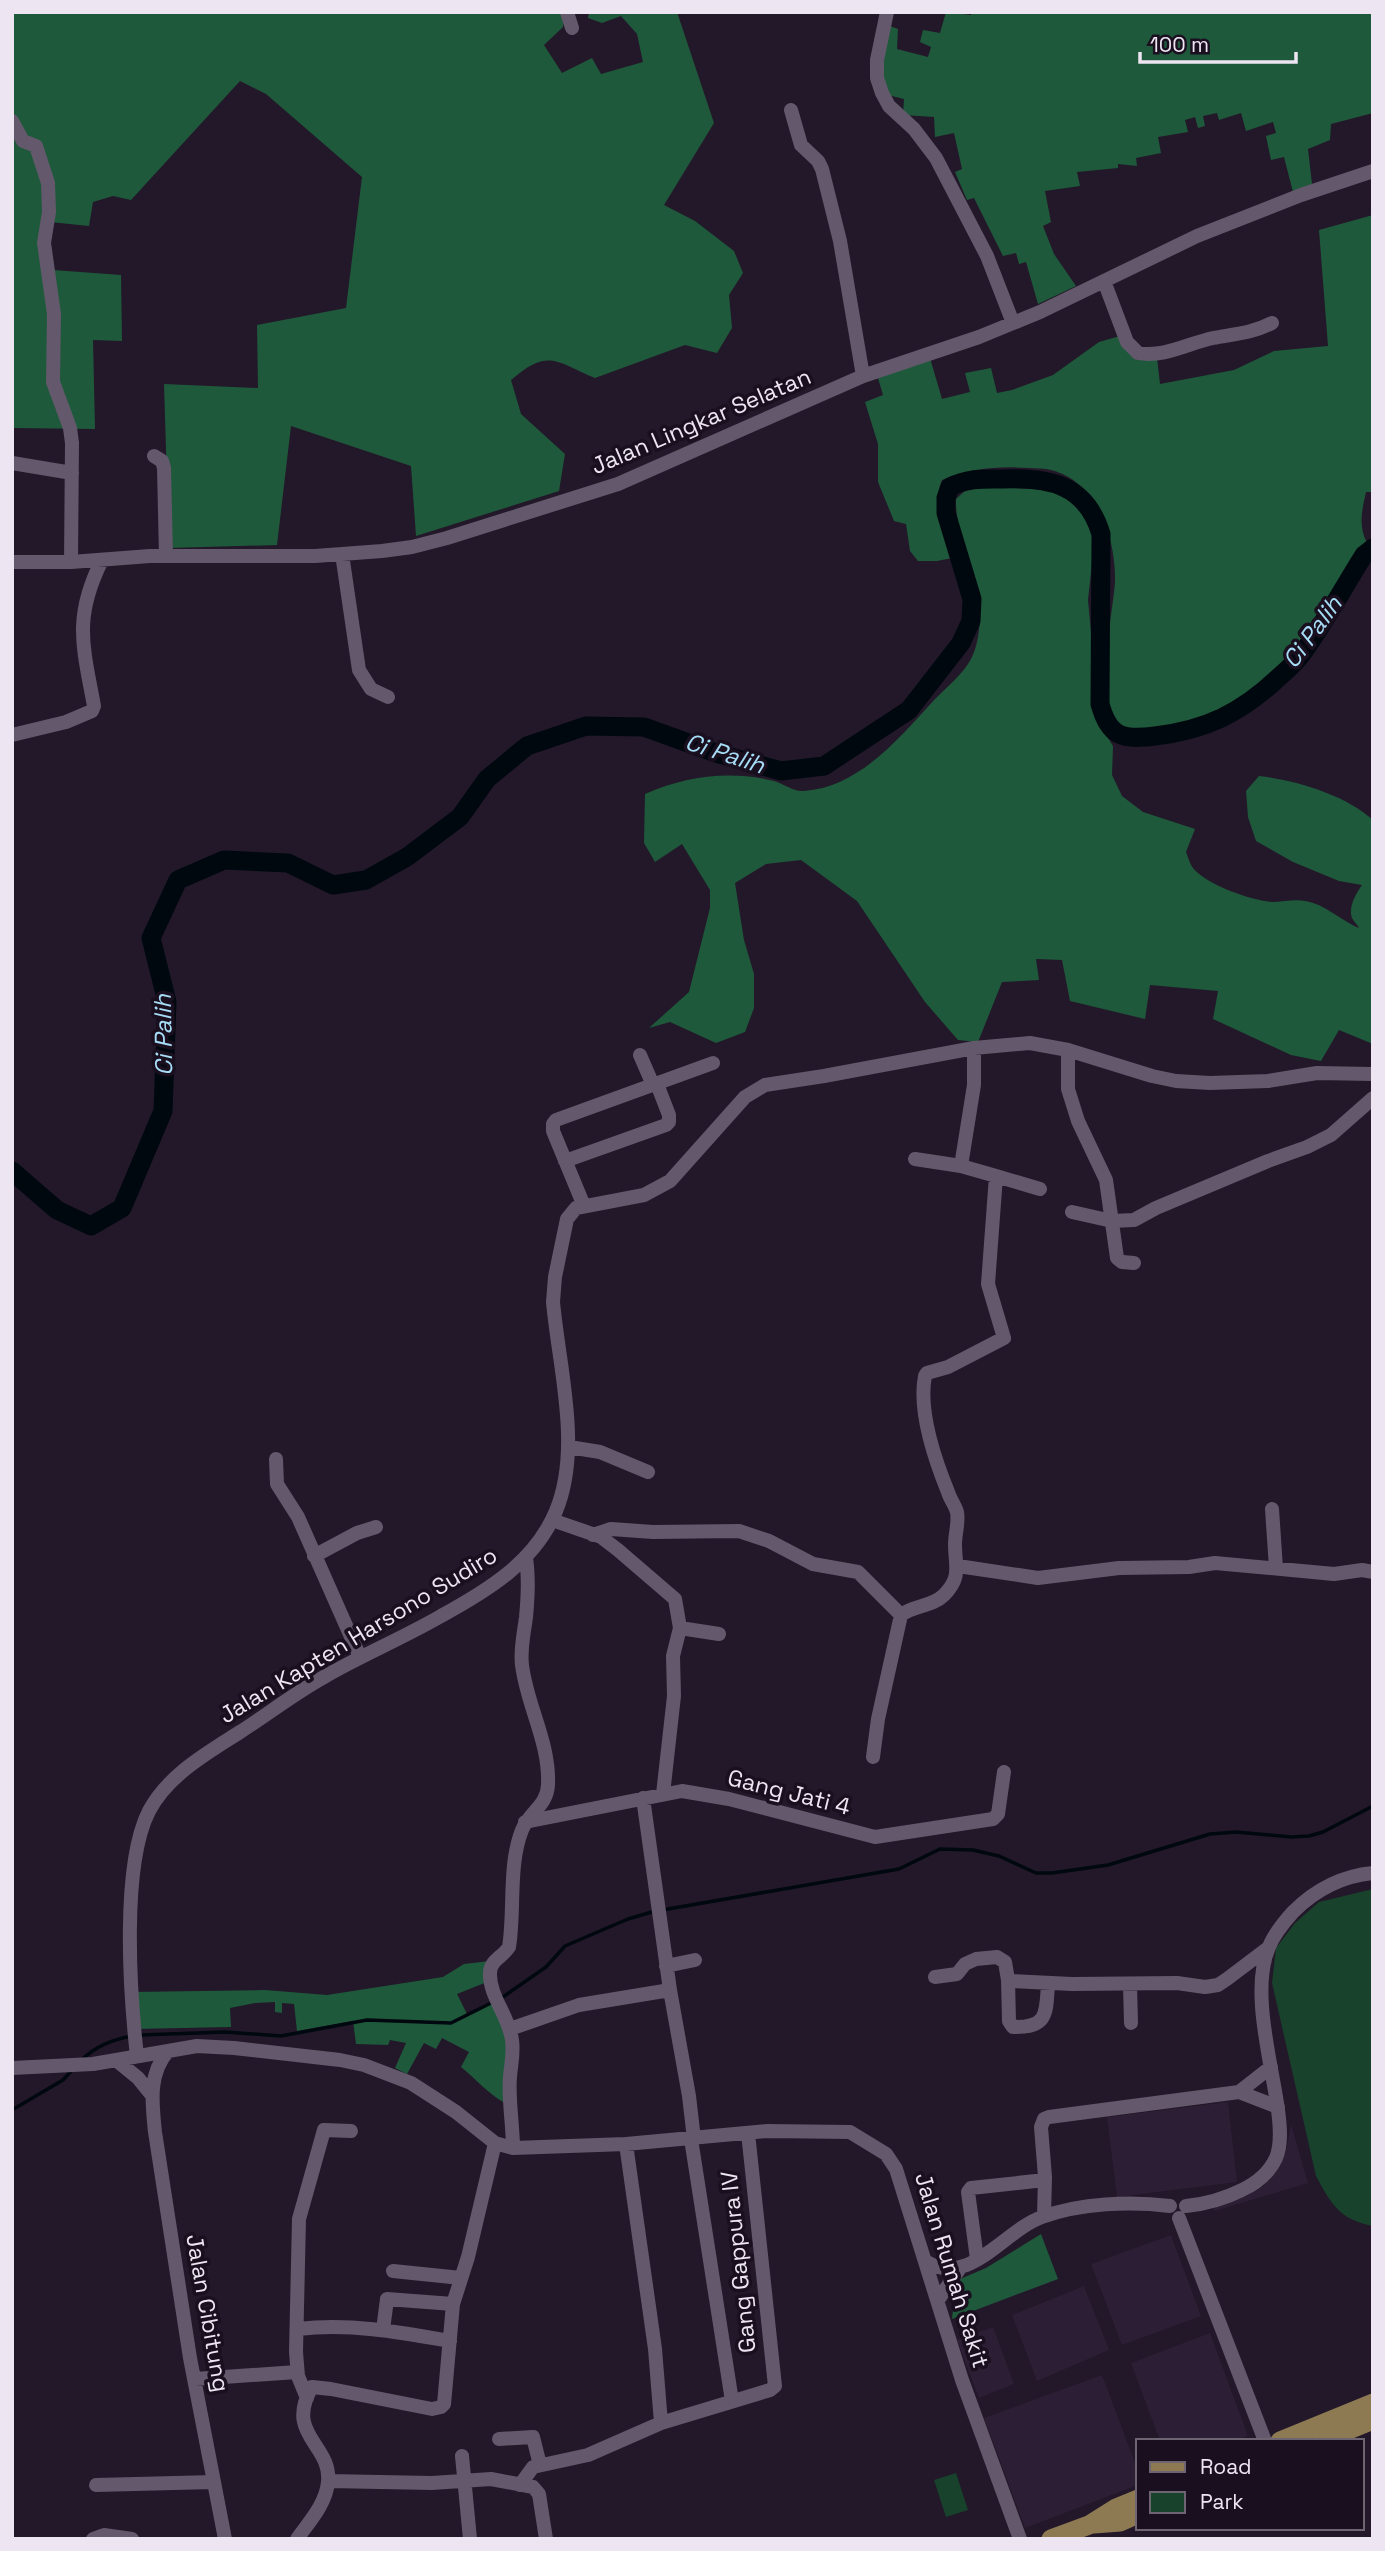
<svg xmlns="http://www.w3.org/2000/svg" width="1385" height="2551" font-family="'Space Grotesk',sans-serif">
	<rect width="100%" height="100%" fill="#221829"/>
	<path fill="#2c1e34" d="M1228,2102l9,80 -120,15 -10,-80z
		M1291,2124l17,59 -93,28 -2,-1 3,-5 26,-7 20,-11 15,-16 9,-19z
		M1171,2235l30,81 -79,29 -31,-81z
		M1084,2286l25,64 -72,31 -25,-66z
		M993,2327l21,57 -35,14 -22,-58z
		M1210,2333l38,103 -14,5h-74l-29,-78z
		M1102,2375l36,96v14l-113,43 -41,-110z"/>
	<path fill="#18422b" d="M1373,1889v337c-33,-6 -42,-22 -57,-50l-44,-193 4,-35 19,-25 24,-21z
		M956,2473l12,37 -22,7 -12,-37z"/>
	<path fill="#1f593b" d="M12,12h553l-2,15 -19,18 18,28 30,-15 9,16 42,-12 -6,-28 -16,-18 -19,7 -14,-5 1,-6h88l37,111 -50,82 31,16 39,30 9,22 -14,22 3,33 -15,25 -32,-8 -90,33c-40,-17 -47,-30 -84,2l10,34 44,40 -6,37 -143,45 -5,-70 -120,-40 -14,119 -108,3 -5,-164 94,4 -1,-63 89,-17 16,-131 -96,-83 -26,-13 -109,119 -18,-4 -20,6 -4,24 -39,-4 -3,20 6,28 68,5 1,66 -29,-1 2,89 -83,-1z
		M946,12l25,3 1,-3h401v101l-42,11 -1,16 -22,9 4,35 -19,8 -9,-35 -13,3 -5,-24 10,-3 -3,-11 -27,9 -5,-18 -22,7 -2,-7 -14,3 2,10 -7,2 -3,-11 -10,3 3,12 -30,5 3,16 -25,5 1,8 -19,-2v4l-41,4 3,14 -35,5 6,31 -8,4 11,28 22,32 -38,18 -12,-42 -7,2 -3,-11 -13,3 -29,-58 -7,2 -12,-28 7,-3 -8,-36 -19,4 -1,-20 -31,-2 1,-16 -16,-4 -8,-19 7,-51 11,4 -1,20 31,8 3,-10 -11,-5 3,-12 17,3z
		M1373,215v277h-7c-4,18 -8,34 1,51 -17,14 -25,33 -36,52 -11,19 -22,42 -36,59 -30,34 -69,64 -114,72 -18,3 -40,9 -57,2 -34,-14 -10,-118 -9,-147 1,-43 -18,-100 -64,-111 -6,-2 -15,-1 -21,-2 -34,-2 -56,0 -88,12 -11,25 3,52 10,78l-15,3h-19l-8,-10 -4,-27 -12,-3 -16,-39v-38l-13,-42 18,-7 -5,-17 52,-20 12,41 28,-7 -5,-19 26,-5 6,25 15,-3 41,-15 46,-33 21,-6 37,22 3,26 74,-14 40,-19 54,-5 -9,-116z
		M991,487l66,3 22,13 7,11 8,16v15l-6,55 5,54 -2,39 4,24 18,29 -1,29 10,21 21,16 52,17 -9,23c2,5 4,12 7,16 14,17 57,32 79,34 11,0 23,-3 33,-1 20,3 35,19 54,27 -2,-4 -5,-6 -7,-10 -4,-10 4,-25 10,-33l-23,-4 -46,-19 -37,-21 -8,-24 -2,-26 13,-15c36,4 87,19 114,44v224l-34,-14 -18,31 -30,-6 -78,-36 5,-28 -68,-6 -5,34 -75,-18 -8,-41 -26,-1 3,21 -37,2 -24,60 -20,-2 -33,-38 -68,-101 -56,-41 -35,4 -31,19 9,57 10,34v34l-9,24 -29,11 -46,-21 -21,6 40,-36 21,-84v-18l-28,-46 -27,18 -11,-19 1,-49c41,-18 84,-24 129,-13 10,3 20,11 30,10 56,-4 96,-54 131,-92 12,-12 28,-25 36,-40 7,-13 9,-32 9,-46 0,-39 -25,-74 -24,-114l10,-9z
		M490,1961l-3,21 -30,12 10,20 28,-13 11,29 2,74c-16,-6 -33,-26 -47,-37l8,-15 -27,-14 -6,11 -12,-6 -17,31 -12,-6 11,-25 -16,-3 -2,5 -32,-1 -3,-23 -56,10 -3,-27 -12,-1v10l-7,-1v-10l-20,1 -25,5 1,19 -97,2 -3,-37 134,-2 62,5 116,-18 21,-13z
		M1041,2234l17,45 -106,40 3,-29 5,-11 26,-11z"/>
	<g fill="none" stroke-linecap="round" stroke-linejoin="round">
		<path stroke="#00080f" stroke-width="3.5" d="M662,1910l237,-41 41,-20 33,1 26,6 37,17h16l56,-8 102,-31 26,-2 55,5 18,-1 14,-4 50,-26
			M500,1999l46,-32 19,-21 63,-27 27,-8
			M140,2035l85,-3 56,4 86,-16 84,3 42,-21
			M81,2061c12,-14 33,-22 51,-25
			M12,2110l51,-30 10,-11"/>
		<path stroke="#00080f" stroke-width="19" d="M12,1171l45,39 34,16 31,-18 41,-97 4,-109 -16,-64 27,-58 46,-20 64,3 45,22 33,-5 41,-23 53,-40 27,-38 40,-33 59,-20 58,1 72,26 65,18 43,-5 85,-56 52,-67 10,-22 1,-22 -26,-86v-15l4,-11c18,-9 32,-8 52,-8 47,-2 84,5 99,55l-1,170c9,33 22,36 55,32 51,-6 86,-23 123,-58 8,-7 17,-15 23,-23 23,-31 42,-67 63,-100l9,-7"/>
		<path stroke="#64586c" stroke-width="14" d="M567,12l5,16
			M887,12l-10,48v18l5,15 7,13 25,23 22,29 51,98 26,67
			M791,110l10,35 17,16 4,8 18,72 23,135
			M12,121l11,20 13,5 12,37 1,29 -5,31 10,71 -1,68 17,46 2,15 -1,119
			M1104,281l23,61 11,11c26,5 51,-10 75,-15 21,-4 40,-5 59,-15
			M154,456l8,5 2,7 2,88
			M12,463l60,10
			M342,554l17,116 12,19 17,8
			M12,562h59l79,-6h165l67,-5 30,-4 35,-9 171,-54 245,-108 116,-39 61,-25 157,-76 104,-41 72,-24
			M12,735l54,-13 26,-11 2,-5c-11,-60 -21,-88 8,-146
			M1068,1050v39l10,32 28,59 11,78 5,4 12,1
			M640,1055l13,30
			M915,1159l46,7
			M565,1161l101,-36 3,-3v-7l-12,-31
			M996,1176l44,13
			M584,1206l-31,-75v-7l3,-4 157,-57
			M1072,1212l40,9 22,-1 22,-12 112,-47 39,-14 24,-12 42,-37
			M569,1447l31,5 48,20
			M276,1459l1,25 21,33 62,140
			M1272,1509l4,59
			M552,1520l49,17 17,13 57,49 5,29 39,6
			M593,1535l18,-6 42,3 86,-1 30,10 44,23 45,8 43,43
			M314,1556l43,-23 19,-6
			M958,1566l80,12 81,-10 70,-1 26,-4 119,11 28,-4 11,2
			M873,1757l5,-38 23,-104c13,-10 31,-8 43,-20 18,-18 11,-29 11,-51 0,-10 4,-22 2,-32 -2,-7 -7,-13 -9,-20 -13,-32 -30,-81 -23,-116l2,-3 21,-6 56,-29 -16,-54 8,-108 -35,-10 13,-81v-37
			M663,1794l11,-98 -1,-40 7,-28
			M643,1798l27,192
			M525,1822l157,-31 47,8 146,38 118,-18 5,-5 6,-42
			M666,1966l29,-6
			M935,1977l22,-3 8,-10 11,-5 21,-2 8,5 3,18 4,1 60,3 105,-1 28,4 13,-2 9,-6 41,-31
			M1008,1980l1,41 4,6c36,1 33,-15 35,-44
			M1130,1985l1,38
			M510,2029l69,-24 91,-15 19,106 5,43
			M168,2051c-20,23 -16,52 -13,81l35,226 35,181
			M137,2056c-7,-62 -16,-190 12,-245 19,-36 58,-58 91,-79 28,-18 55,-39 84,-55 38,-22 79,-39 117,-61 46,-25 94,-54 115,-105 26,-63 3,-143 -3,-209l2,-25 12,-58 9,-11 68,-13 26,-14 75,-84 20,-12 59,-9 150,-28 56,-5 38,7 84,26 24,5 34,2 58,-2 49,-8 56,1
			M116,2060l22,18 13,16
			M12,2068l81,-4 104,-18 37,2 106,12 24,5 47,18 45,29 39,31 18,5 113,-4 141,-13 83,1 36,22 10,15 66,211 58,159
			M1239,2092l32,-25
			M691,2139l41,262
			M626,2144l29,205 6,74
			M513,2148c0,-22 -5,-51 -3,-71 1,-13 4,-24 2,-37 -3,-24 -23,-44 -22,-67 0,-13 13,-16 19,-26 6,-36 -1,-82 13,-117 7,-18 25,-24 26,-45 2,-42 -21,-79 -26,-120 -2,-16 2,-32 4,-48 2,-20 3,-39 0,-59
			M1186,2206c20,-2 38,-7 56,-16 15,-7 27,-17 34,-32 6,-14 4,-33 2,-48 -6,-46 -28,-120 -9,-163 5,-13 15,-25 24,-35 22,-22 48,-36 80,-39
			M1044,2216l1,-39 -4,-50 3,-8 5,-2 190,-25 39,15
			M1179,2218l86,223
			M977,2259l-9,-67 3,-4 74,-8
			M925,2261c44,28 78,-30 117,-44 39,-14 88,-16 128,-11
			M393,2271l68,7
			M938,2300l22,-32
			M298,2329c52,-6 101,3 152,12
			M383,2330l4,-31 66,5
			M195,2379l102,-7
			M307,2398l-9,-22 -2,-24 3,-133 25,-89 27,1
			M499,2439l34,-2 7,28
			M462,2456l8,83
			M328,2481l104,2 59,-4 42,8 6,7 7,45
			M96,2485l118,-3
			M520,2485l13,-18 55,-12 73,-32 109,-33 5,-4 -27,-253
			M93,2539l11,-4 28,4
			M297,2539c12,-17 29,-35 31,-57 4,-38 -44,-47 -16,-95l19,2 101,20 9,-2 3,-3 9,-100 15,-47 27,-114"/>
		<path stroke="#8d7a53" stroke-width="19" d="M1280,2441l93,-38
			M1322,2441l51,-21
			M1094,2524l26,-2 18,-8
			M1051,2539l38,-14 27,-17 22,-9"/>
	</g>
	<g text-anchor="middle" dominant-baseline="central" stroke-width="7" stroke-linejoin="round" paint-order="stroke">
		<g font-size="23" fill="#ede6f2" stroke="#190f1f">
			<text transform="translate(701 421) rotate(-23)">Jalan Lingkar Selatan</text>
			<text transform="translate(358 1635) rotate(-31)">Jalan Kapten Harsono Sudiro</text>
			<text transform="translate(789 1792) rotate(14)">Gang Jati 4</text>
			<text transform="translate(738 2262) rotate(-96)">Gang Gappura IV</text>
			<text transform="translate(952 2270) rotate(73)">Jalan Rumah Sakit</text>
			<text transform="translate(208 2313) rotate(80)">Jalan Cibitung</text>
		</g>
		<g font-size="24" font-style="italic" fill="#a6dcf5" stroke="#190f1f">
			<text transform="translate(1312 632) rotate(-54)">Ci Palih</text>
			<text transform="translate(725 753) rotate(18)">Ci Palih</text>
			<text transform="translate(163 1035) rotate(-91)">Ci Palih</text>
		</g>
	</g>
	<rect width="1385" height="2551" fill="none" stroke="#ede6f2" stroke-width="28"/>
	<rect x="1136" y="2439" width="228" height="91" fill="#190f1f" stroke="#6e6573" stroke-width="2"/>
	<rect x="1150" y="2462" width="35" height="10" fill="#8d7a53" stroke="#6e6573" stroke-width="2"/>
	<text x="1200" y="2474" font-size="21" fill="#ede6f2">Road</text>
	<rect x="1150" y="2492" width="35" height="21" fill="#18422b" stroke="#6e6573" stroke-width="2"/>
	<text x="1200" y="2509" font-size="21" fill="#ede6f2">Park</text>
	<path d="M1140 52v10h156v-10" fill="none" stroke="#ede6f2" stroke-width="3.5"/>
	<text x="1150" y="52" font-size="21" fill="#ede6f2" stroke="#190f1f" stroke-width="5" paint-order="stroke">100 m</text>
</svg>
